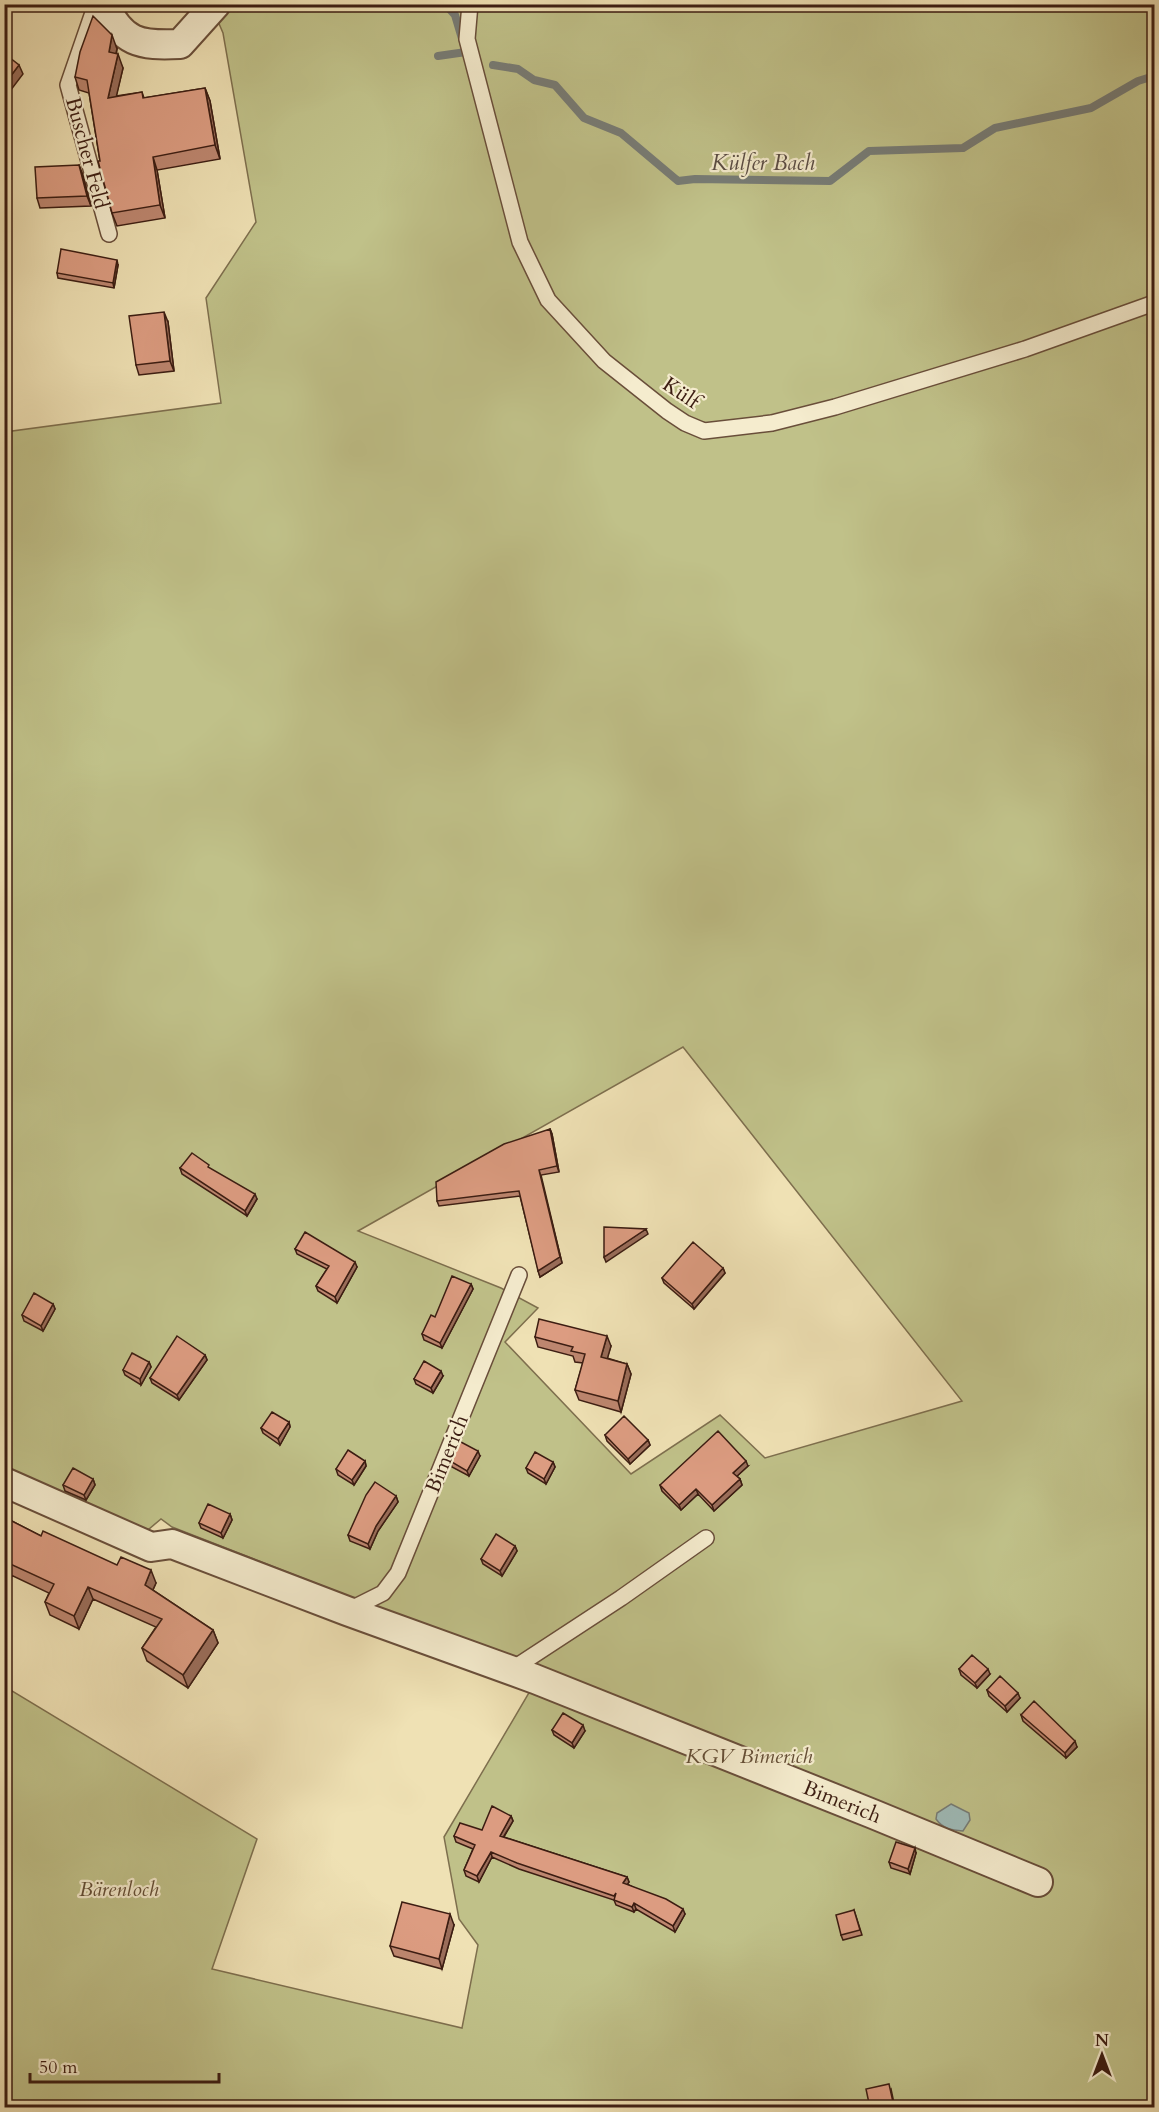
<svg xmlns="http://www.w3.org/2000/svg" width="1159" height="2112" font-family="Cardo,serif">
	<rect width="100%" height="100%" fill="#efe1b4"/>
	<filter id="stains"><feTurbulence type="fractalNoise" baseFrequency=".00333" numOctaves="4"/><feColorMatrix values="0 0 0 0 .2 0 0 0 0 .09 0 0 0 0 .02 0 0 0 .5 -.17"/></filter>
	<radialGradient id="worn" r=".72"><stop offset=".6" stop-color="#630" stop-opacity="0"/><stop offset="1" stop-color="#630" stop-opacity=".3"/></radialGradient>
	<path fill="#c0c189" stroke="#7e6f4e" stroke-width="1.5" fill-rule="evenodd" d="M211,5h943v2102h-1149l-1,-421 253,153 -45,130 250,59 16,-83 -19,-26 -15,-82 89,-151 4,-13v-12l-18,-3h-12l-335,-131 -11,-8 -12,10 -15,3 -129,-64v-1036l216,-29 -15,-105 50,-76 -33,-189zM683,1047l279,354 -197,57 -45,-43 -89,59 -126,-132 33,-34 -37,-20 -143,-57z"/>
	<path fill="#9fbbb8" stroke="#777c76" stroke-width="1.5" d="M951,1804l18,9 1,7 -7,11c-11,-1 -20,-2 -27,-12l1,-6z"/>
	<g fill="none" stroke-linecap="round" stroke-linejoin="round">
		<path stroke="#777c76" stroke-width="8" d="M438,56l28,-4 -11,-37 -10,-11
			M493,65l25,4 16,11 21,5 29,33 37,15 57,48 17,-2 135,2 39,-30 94,-3 32,-20 96,-20 47,-27 16,-5"/>
		<g stroke="#694e3a" stroke-width="18">
			<path id="service" d="M96,4l-28,81 41,149
				M470,4l-3,35 53,203 28,58 56,61 63,50 18,12 19,8 68,-8 63,-16 190,-58 129,-46
				M347,1611l36,-18 15,-20 121,-298
				M511,1670l110,-72 85,-60"/>
		</g>
		<g stroke="#694e3a" stroke-width="32">
			<path id="minor" d="M104,4c18,39 36,42 76,40l36,-40
				M4,1482l147,65 21,-3 175,67 188,68 338,135 165,68"/>
		</g>
		<use href="#service" stroke="#f5ecce" stroke-width="15"/>
		<use href="#minor" stroke="#f5ecce" stroke-width="28"/>
	</g>
	<path fill="#bd866f" stroke="#3c1d12" stroke-width="1.5" d="M117,49l-1,5 7,14 -7,28 26,-4 2,6 61,-10 5,13 10,58 -63,11 8,48 -48,8 -5,-13 -12,-52 -11,-68 -10,-3 -4,-13z
		M79,165l12,41 -51,2 -3,-10z
		M118,265l-4,23 -56,-10 -1,-5z
		M168,322l6,49 -35,4 -3,-10z
		M550,1129l2,5 7,38 -18,3 21,88 -22,14 -20,-81 -81,10 -2,-5z
		M180,1168l77,31 -10,17 -65,-42z
		M295,1249l62,18 -20,36 -19,-12 -2,-5 11,-17 -30,-15z
		M723,1268l2,5 -31,36 -30,-26 -2,-5z
		M471,1284l2,5 -31,59 -18,-8 -2,-6 13,-17z
		M53,1304l2,5 -12,22 -19,-10 -2,-6z
		M535,1337l76,9 -4,12 20,6 4,10 -10,38 -42,-12 -4,-10 8,-27 -8,-1 -2,-6 -35,-9z
		M205,1355l2,5 -28,40 -27,-17 -2,-5z
		M149,1362l2,5 -10,18 -16,-10 -2,-5z
		M443,1376l-10,17 -17,-9 -2,-5z
		M289,1422l1,5 -10,18 -17,-12 -2,-5z
		M605,1435l43,5 2,5 -20,19 -23,-23z
		M480,1456l-11,20 -17,-9 -2,-6z
		M365,1461l1,5 -12,19 -16,-10 -2,-6z
		M553,1462l2,5 -9,17 -18,-11 -2,-5z
		M748,1466l-11,10 3,3 2,6 -28,26 -16,-17 -17,16 -19,-19 -2,-6z
		M93,1479l2,6 -9,15 -21,-9 -2,-6z
		M396,1496l2,6 -20,29 -8,18 -20,-8 -2,-6z
		M230,1514l2,6 -9,18 -22,-10 -2,-5z
		M4,1517l37,19 115,47 -3,7 60,40 5,13 -30,45 -41,-27 -5,-13 14,-21 -63,-28 -14,30 -29,-14 -5,-13 4,-9 -38,-18 -7,13z
		M515,1546l2,5 -15,25 -19,-12 -2,-5z
		M959,1669l31,5 -13,14 -16,-13z
		M987,1690l33,8 -13,14 -18,-16z
		M1021,1715l56,32 -11,11 -43,-37z
		M552,1730l33,1 -11,17 -20,-13z
		M511,1816l2,5 -9,16 123,40 2,5 -2,2 58,30 -10,18 -39,-23 -2,3 -18,-7 -2,-5 -95,-31 -27,-12 -13,25 -13,-6 -2,-6 9,-21 -17,-7 -2,-6 28,-6z
		M916,1853l-6,21 -19,-6 -2,-6z
		M854,1910l8,25 -19,5 -2,-5z
		M454,1925l-12,44 -48,-13 -4,-10z
		M891,2089l4,19h-25z"/>
	<path fill="#9a6d5a" stroke="#3c1d12" stroke-width="1.5" d="M112,35l5,14 -4,16 -4,-13z
		M118,54l5,14 -10,43 -5,-13z
		M19,65l4,9 -19,25v-14z
		M205,88l5,13 10,58 -5,-14z
		M153,157l4,13 8,48 -5,-13z
		M79,165l4,10 8,31 -4,-10z
		M117,260l1,5 -4,23 -1,-5z
		M164,312l4,10 6,49 -4,-10z
		M550,1129l2,5 7,38 -2,-6z
		M539,1170l23,93 -22,14 -2,-6z
		M255,1194l2,5 -10,17 -2,-5z
		M646,1229l2,5 -42,28 -2,-5z
		M355,1262l2,5 -20,36 -2,-6z
		M723,1268l2,5 -31,36 -2,-5z
		M471,1284l2,5 -31,59 -2,-5z
		M53,1304l2,5 -12,22 -2,-5z
		M607,1336l4,10 -6,21 -4,-10z
		M205,1355l2,5 -28,40 -2,-5z
		M149,1362l2,5 -10,18 -1,-6z
		M627,1364l4,10 -10,38 -3,-11z
		M441,1371l2,5 -10,17 -2,-5z
		M289,1422l1,5 -10,18 -2,-6z
		M648,1440l2,5 -20,19 -2,-5z
		M478,1451l2,5 -11,20 -2,-5z
		M365,1461l1,5 -12,19 -2,-5z
		M746,1461l2,5 -13,12 -2,-5z
		M553,1462l2,5 -9,17 -2,-5z
		M93,1479l2,6 -9,15 -2,-5z
		M740,1479l2,6 -28,26 -2,-6z
		M696,1489l2,5 -17,16 -2,-5z
		M396,1496l2,6 -20,29 -8,18 -2,-5 8,-18z
		M230,1514l2,6 -9,18 -2,-5z
		M515,1546l2,5 -15,25 -2,-5z
		M6,1562l5,13 -7,13v-22z
		M151,1570l5,13 -7,15 -4,-13z
		M88,1587l5,12 -14,30 -5,-13z
		M213,1630l5,13 -30,45 -5,-13z
		M988,1669l2,5 -13,14 -2,-5z
		M1018,1693l2,5 -13,14 -2,-6z
		M583,1725l2,6 -11,17 -2,-5z
		M1075,1741l2,6 -11,11 -1,-5z
		M511,1816l2,5 -12,20 -1,-5z
		M915,1848l1,5 -6,21 -2,-5z
		M491,1852l1,5 -13,25 -2,-6z
		M627,1877l2,5 -4,6 -2,-5z
		M634,1903l2,6 -2,3 -2,-5z
		M683,1909l2,5 -10,18 -2,-6z
		M450,1914l4,11 -12,44 -3,-10z"/>
	<path fill="#dc9c81" stroke="#3c1d12" stroke-width="1.5" d="M93,16l19,19 -3,17 9,2 -10,44 34,-6 1,6 62,-10 10,57 -62,12 7,48 -48,8 -14,-52h2l-13,-81 -12,-3 5,-25z
		M5,54l14,11 -15,20v-30z
		M79,165l8,31 -50,2 -2,-31z
		M61,249l56,11 -4,23 -56,-10z
		M164,312l6,49 -34,4 -7,-49z
		M550,1129l7,37 -18,4 21,87 -22,14 -19,-80 -82,10 -1,-19 68,-38z
		M192,1153l17,12 -1,2 47,27 -10,17 -65,-43z
		M604,1227l42,2 -42,28z
		M305,1232l50,30 -20,35 -19,-11 13,-20 -34,-17z
		M693,1242l30,26 -31,36 -30,-26z
		M452,1276l19,8 -31,59 -18,-9 9,-19 4,2z
		M34,1293l19,11 -12,22 -19,-11z
		M539,1319l68,17 -6,21 26,7 -9,37 -43,-11 10,-36 -14,-3 2,-4 -38,-10z
		M177,1336l28,19 -28,40 -27,-17z
		M132,1353l17,9 -9,17 -17,-9z
		M424,1361l17,10 -10,17 -17,-9z
		M272,1412l17,10 -11,17 -17,-11z
		M624,1416l24,24 -20,19 -23,-24z
		M718,1431l28,30 -13,12 7,6 -28,26 -16,-16 -17,16 -19,-20z
		M459,1441l19,10 -11,20 -17,-10z
		M348,1450l17,11 -13,19 -16,-11z
		M535,1452l18,10 -9,17 -18,-11z
		M73,1468l20,11 -9,16 -21,-10z
		M375,1482l21,14 -20,30 -8,18 -20,-9 18,-40z
		M208,1504l22,10 -9,19 -22,-10z
		M4,1517l37,19 2,-5 74,34 4,-8 30,13 -6,15 68,45 -30,45 -41,-27 20,-29 -74,-32 -14,29 -29,-14 9,-18 -48,-22 -2,4z
		M496,1534l19,12 -15,25 -19,-12z
		M972,1655l16,14 -13,14 -16,-14z
		M1000,1676l18,17 -13,13 -18,-16z
		M1034,1701l41,40 -10,12 -44,-38z
		M563,1713l20,12 -11,18 -20,-13z
		M492,1806l19,10 -11,20 127,41 -4,6 43,16 17,10 -10,17 -39,-23 -2,4 -18,-7 2,-7 -2,3 -97,-33 -26,-11 -14,24 -13,-6 11,-25 -21,-9 6,-13 22,7z
		M896,1842l19,6 -7,21 -19,-7z
		M402,1902l48,12 -11,45 -49,-13z
		M854,1910l6,20 -19,5 -5,-20z
		M889,2084l4,18 -23,6 -4,-19z"/>
	<g text-anchor="middle" dominant-baseline="central" stroke-width="4.5" stroke-linejoin="round" paint-order="stroke">
		<g font-size="21" fill="#3c1d12" stroke="#f5ecce">
			<text transform="translate(87 153) rotate(75)">Buscher Feld</text>
			<text transform="translate(681 393) rotate(34)">Külf</text>
			<text transform="translate(447 1454) rotate(-68)">Bimerich</text>
			<text transform="translate(842 1802) rotate(22)">Bimerich</text>
		</g>
		<g font-size="21" font-style="italic" fill="#644e36" stroke="#f5ecce">
			<text x="749" y="1756">KGV Bimerich</text>
			<text x="119" y="1889">Bärenloch</text>
		</g>
		<g font-size="22" font-style="italic" fill="#5a4c44" stroke="#f5ecce">
			<text x="763" y="163">Külfer Bach</text>
		</g>
	</g>
	<rect width="1159" height="2112" fill="none" stroke="#efe1b4" stroke-width="24"/>
	<rect x="6" y="6" width="1147" height="2100" fill="none" stroke="#3c1d12" stroke-width="3"/>
	<rect x="12" y="12" width="1135" height="2088" fill="none" stroke="#3c1d12" stroke-width="1.5"/>
	<g transform="translate(1102 2055)" stroke="#f5ecce" stroke-width="4.5" paint-order="stroke">
	<path d="M0-4.5L10 22L0 15L-10 22Z" fill="#3c1d12"/>
	<text y="-9" font-size="16" font-weight="bold" text-anchor="middle" fill="#3c1d12">N</text>
	</g>
	<path d="M30 2073v9h189v-9" fill="none" stroke="#3c1d12" stroke-width="3"/>
	<text x="39" y="2073" font-size="18" fill="#3c1d12" stroke="#f5ecce" stroke-width="4.5" paint-order="stroke">50 m</text>
	<rect width="100%" height="100%" filter="url(#stains)"/>
	<rect width="100%" height="100%" fill="url(#worn)"/>
</svg>
